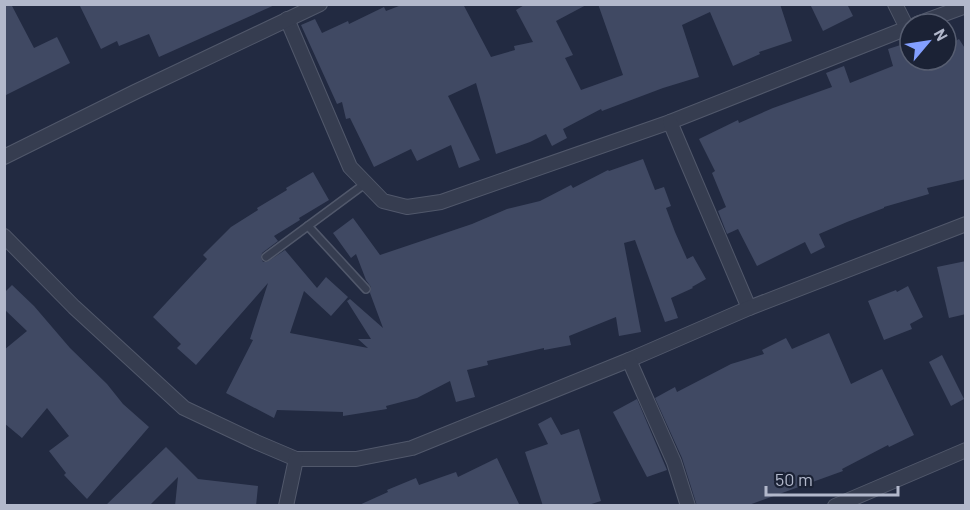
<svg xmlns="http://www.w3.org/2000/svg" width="970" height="510" viewBox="0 0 970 510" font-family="Barlow,sans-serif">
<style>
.building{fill:#404963}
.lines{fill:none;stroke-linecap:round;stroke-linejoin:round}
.service-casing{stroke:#51586b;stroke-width:10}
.minor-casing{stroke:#51586b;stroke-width:16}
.service{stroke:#363d50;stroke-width:7}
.minor{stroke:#363d50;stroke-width:14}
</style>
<rect width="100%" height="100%" fill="#222a41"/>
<!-- building -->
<g class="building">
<polygon points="4,4 11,4 34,48 57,37 70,63 4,96"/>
<polygon points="79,4 277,4 159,57 149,34 119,46 117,41 101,49"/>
<polygon points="404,4 463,4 491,57 515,50 514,46 533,42 516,10 526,4 588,4 556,21 573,55 565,58 581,90 623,75 598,4 780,4 792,41 759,52 760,54 733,66 710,12 682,25 699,77 663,88 602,111 601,109 563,129 567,138 552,146 546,134 530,142 496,154 476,83 448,96 480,160 459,168 451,145 417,161 411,149 374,167 350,118 346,119 342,102 337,104 301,25 315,19 322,33 348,21 349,24 384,7 386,11"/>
<polygon points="810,4 847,4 853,16 823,31"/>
<polygon points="959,39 966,50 966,179 927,188 929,194 884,207 884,208 847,222 819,234 825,247 811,254 805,242 757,266 738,229 727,234 718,211 726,207 712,173 715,171 699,139 738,120 739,123 773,108 832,87 826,73 844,66 850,83 893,66 888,49 910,42 910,60 946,60 946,46"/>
<polygon points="643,159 655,190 664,187 671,206 666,208 675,232 687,259 693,256 706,279 692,287 693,288 671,298 678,318 665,322 635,240 624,243 641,332 619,336 616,317 569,336 571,345 544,350 544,348 487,361 488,365 467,370 475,397 456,402 450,381 417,398 386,406 387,409 343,416 343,412 277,410 274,418 226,393 253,340 250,339 268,283 196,365 177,348 181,344 153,317 207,259 203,255 231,227 258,210 257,208 287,190 286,188 313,172 329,200 299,218 300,220 274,236 278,241 262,253 261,258 263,262 267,262 285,250 317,288 326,277 348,297 331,316 304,291 290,333 368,348 358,339 371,339 347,301 350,299 383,328 370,293 371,287 366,280 356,254 351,258 333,233 353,218 380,255 472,224 507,209 540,201 571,185 573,188 608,170 609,171"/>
<polygon points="966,261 966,314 949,318 937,267"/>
<polygon points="12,285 34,306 70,348 107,384 123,404 149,427 87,499 64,475 66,473 49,451 69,436 47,408 22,438 4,423 4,350 27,331 4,309 4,293"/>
<polygon points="908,286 923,317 910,324 912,329 884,340 868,301 896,290 897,292"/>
<polygon points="829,333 851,384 882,369 914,435 889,447 888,445 842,469 843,471 746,506 697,506 682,458 655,398 675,387 677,392 731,364 764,354 762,350 786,338 792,349"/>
<polygon points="942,355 964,399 951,406 929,362"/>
<polygon points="637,399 667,470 647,477 613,412"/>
<polygon points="551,417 561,435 579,429 601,501 585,506 543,506 525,452 548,444 538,424"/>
<polygon points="166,447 198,479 258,486 256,506 175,506 178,477 149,506 105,506"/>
<polygon points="497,458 520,506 357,506 388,492 387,490 416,478 419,485 456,472 458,477"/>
</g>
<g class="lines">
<!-- service casing -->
<g class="service-casing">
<g id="service">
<polyline points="308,226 366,289"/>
<polyline points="266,257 366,183"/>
</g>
</g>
<!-- minor casing -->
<g class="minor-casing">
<g id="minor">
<polyline points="895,4 907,28"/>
<polyline points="287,19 350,167 383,201 407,207 441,202 670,122 910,27"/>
<polyline points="917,24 966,6"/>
<polyline points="670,122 749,308"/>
<polyline points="4,157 135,92 320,4"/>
<polyline points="4,236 74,307 184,408 256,442 296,459 356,459 412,448 629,360 749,308 966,224"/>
<polyline points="629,360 674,462 688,506"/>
<polyline points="286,506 296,459"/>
<polyline points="835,506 966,450"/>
</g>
</g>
<!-- service -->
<use href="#service" class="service"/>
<!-- minor -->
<use href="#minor" class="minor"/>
</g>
<!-- border -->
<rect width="970" height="510" fill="none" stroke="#b2b8cb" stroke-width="12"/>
<!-- north arrow -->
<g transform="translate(928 42) rotate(61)"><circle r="28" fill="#1b2235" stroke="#575e71" stroke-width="1.5"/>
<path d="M0-4.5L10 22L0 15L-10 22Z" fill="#839fff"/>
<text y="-9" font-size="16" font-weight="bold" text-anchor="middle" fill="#b2b8cb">N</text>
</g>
<!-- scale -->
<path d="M766 486v9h132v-9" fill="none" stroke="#b2b8cb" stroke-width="3"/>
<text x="775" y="486" font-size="18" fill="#b2b8cb" stroke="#1b2235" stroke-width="4.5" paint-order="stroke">50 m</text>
</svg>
